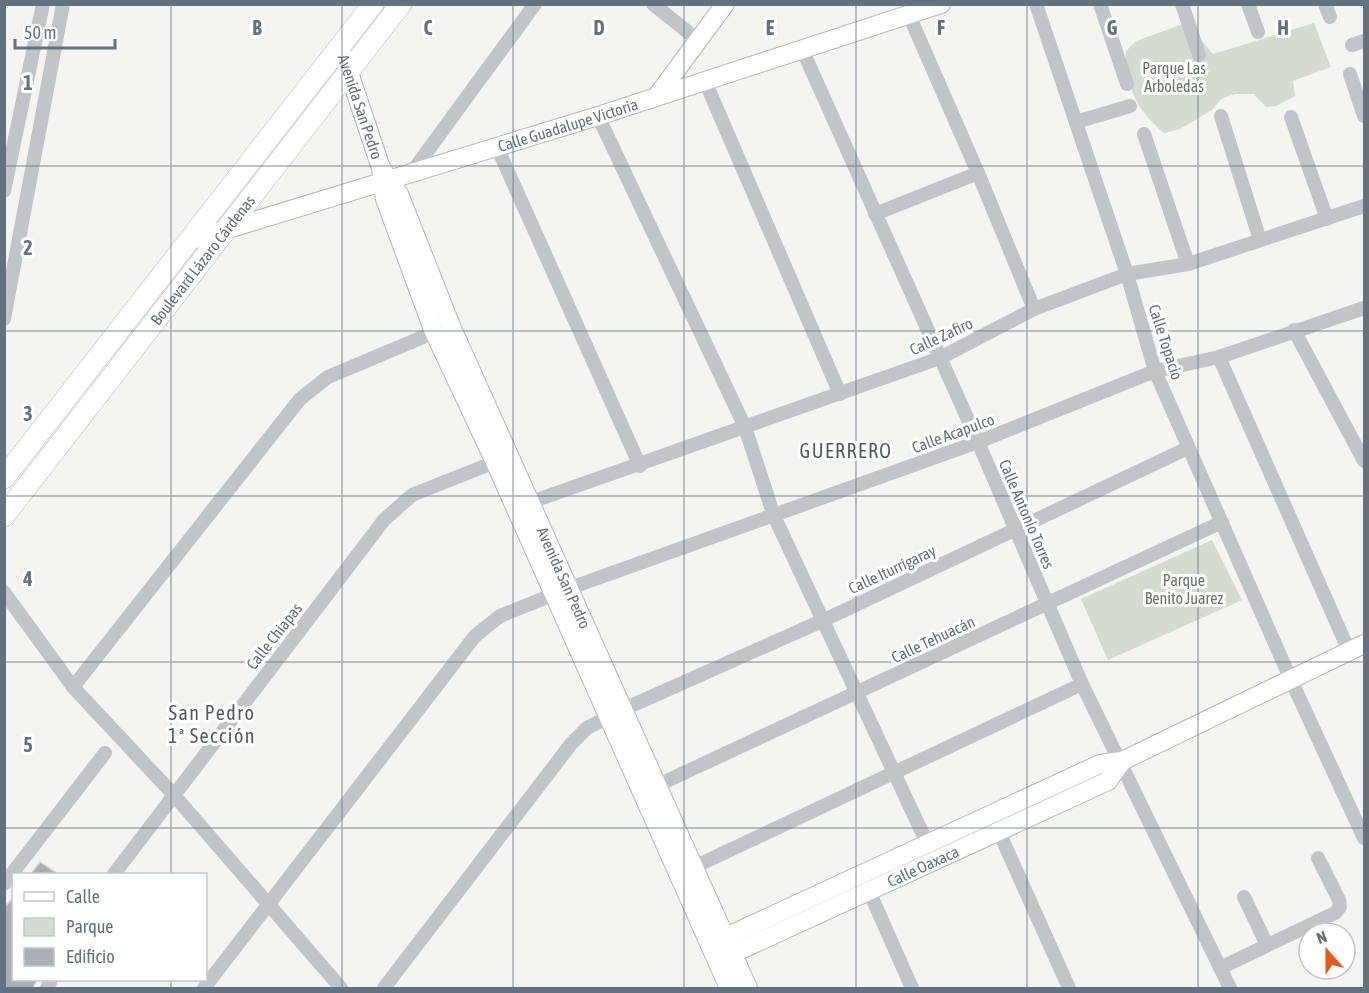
<svg xmlns="http://www.w3.org/2000/svg" width="1369" height="993" viewBox="0 0 1369 993" font-family="'Asap Condensed',sans-serif">
<style>
.green{fill:#d4dbd1}
.building{fill:#aab0b6;stroke:#d5d5d3;stroke-width:1.5}
.lines{fill:none;stroke-linecap:round;stroke-linejoin:round}
.secondary-casing{stroke:#b4b8bc;stroke-width:20}
.primary-casing{stroke:#b4b8bc;stroke-width:22}
.street{stroke:#c1c5c8;stroke-width:14}
.secondary{stroke:#fff;stroke-width:18}
.primary{stroke:#fff;stroke-width:21}
.grid{fill:none;stroke:#637281;stroke-width:1.5;stroke-opacity:0.55}
.labels{text-anchor:middle;stroke-width:6;stroke-linejoin:round;paint-order:stroke}
.park-label{font-size:16px;fill:#657862;stroke:#fff}
.street-label{font-size:16px;fill:#637281;stroke:#fff}
.quarter-label{font-size:20px;letter-spacing:1.5px;fill:#515b66;stroke:#fff}
.grid-label{font-size:20px;text-anchor:middle;font-weight:bold;fill:#637281;stroke:#fff;stroke-width:6;stroke-linejoin:round;paint-order:stroke}
</style>
<rect width="100%" height="100%" fill="#f4f4f0"/>
<!-- green -->
<g class="green">
<path d="M1186,23L1213,54L1314,23L1331,67L1293,81L1295,96L1276,106L1266,107L1254,94H1235L1221,99L1212,110L1180,129L1164,133C1138,112 1124,85 1126,51L1136,41Z"/>
<polygon points="1212,540 1242,600 1108,660 1081,599"/>
</g>
<!-- building -->
<g class="building">
<polygon points="40,862 58,874 31,874"/>
<polygon points="14,897 14,980 37,980 33,988 4,988 4,908"/>
</g>
<g class="lines">
<!-- secondary casing -->
<g class="secondary-casing">
<g id="secondary">
<path id="s1" d="M340,46L381,168L385,199L434,332L495,462L729,988"/>
<polyline points="657,96 725,4"/>
<path id="s2" d="M382,169L399,194L451,326L748,988"/>
<path id="s3" d="M192,240L598,116L941,4"/>
<polyline points="715,942 1100,764 1122,761 1364,644"/>
<path id="s4" d="M723,958L1108,781L1122,761"/>
</g>
</g>
<!-- primary casing -->
<g class="primary-casing">
<g id="primary">
<polyline points="4,478 373,4"/>
<path id="s5" d="M4,516L401,4"/>
</g>
</g>
<!-- street -->
<g class="street">
<polyline points="653,4 699,41"/>
<polyline points="1036,4 1127,274 1155,371 1291,680 1364,838"/>
<polyline points="1100,4 1127,84"/>
<polyline points="1182,4 1199,55"/>
<polyline points="1248,4 1258,32"/>
<polyline points="1325,4 1330,17"/>
<polyline points="909,15 978,173 1034,309"/>
<polyline points="1352,45 1364,41"/>
<polyline points="802,49 978,442 1082,684 1230,988"/>
<polyline points="1350,74 1364,116"/>
<polyline points="705,81 840,394"/>
<polyline points="598,116 745,427 774,516 928,845"/>
<polyline points="1221,116 1260,240"/>
<polyline points="1291,117 1327,219"/>
<polyline points="1076,122 1130,106"/>
<polyline points="1144,134 1188,264"/>
<polyline points="497,147 640,466"/>
<polyline points="412,172 535,4"/>
<polyline points="4,191 43,4"/>
<polyline points="875,214 978,173"/>
<polyline points="4,319 63,4"/>
<polyline points="1294,330 1364,461"/>
<polyline points="1219,357 1349,651"/>
<polyline points="531,502 940,358 1034,309 1127,274 1188,264 1364,206"/>
<polyline points="4,592 73,687 173,794 341,988"/>
<polyline points="73,687 300,399 328,377 442,329"/>
<polyline points="658,785 1222,522"/>
<polyline points="999,832 1069,988"/>
<polyline points="694,867 1082,684"/>
<polyline points="114,874 384,520 412,495 495,462"/>
<polyline points="4,884 105,753"/>
<polyline points="869,891 912,988"/>
<polyline points="1244,897 1267,945"/>
<polyline points="1220,968 1335,913 1340,907 1339,900 1318,858"/>
<polyline points="47,988 51,980"/>
<polyline points="204,988 475,636 500,616 570,588 978,442 1155,371 1219,357 1364,308"/>
<polyline points="384,988 571,744 587,728 624,709 824,620 1188,448"/>
</g>
<!-- secondary -->
<use href="#secondary" class="secondary"/>
<!-- primary -->
<use href="#primary" class="primary"/>
</g>
<!-- grid -->
<path class="grid" d="M171,4V874M342,4V988M513,4V988M684,4V988M856,4V988M1027,4V988M1198,4V988M4,166H1364M4,331H1364M4,496H1364M4,662H1364M4,828H1364M171,980V988"/>
<g class="labels">
<!-- park labels -->
<g class="park-label">
<text x="1174" y="74">Parque Las<tspan x="1174" dy="18">Arboledas</tspan></text>
<text x="1184" y="586">Parque<tspan x="1184" dy="18">Benito Juarez</tspan></text>
</g>
<!-- street labels -->
<g class="street-label">
<text dy="6" stroke="none"><textPath href="#s1" startOffset="64">Avenida San Pedro</textPath></text>
<text dy="6" stroke="none"><textPath href="#s3" startOffset="393">Calle Guadalupe Victoria</textPath></text>
<text dy="6" stroke="none"><textPath href="#s5" startOffset="324">Boulevard Lázaro Cárdenas</textPath></text>
<text transform="translate(941 336) rotate(-25)" y="6">Calle Zafiro</text>
<text transform="translate(1166 342) rotate(72)" y="6">Calle Topacio</text>
<text transform="translate(953 433) rotate(-20)" y="6">Calle Acapulco</text>
<text transform="translate(1027 514) rotate(67)" y="6">Calle Antonio Torres</text>
<text transform="translate(892 569) rotate(-25)" y="6">Calle Iturrigaray</text>
<text dy="6" stroke="none"><textPath href="#s2" startOffset="448">Avenida San Pedro</textPath></text>
<text transform="translate(274 636) rotate(-52)" y="6">Calle Chiapas</text>
<text transform="translate(933 639) rotate(-25)" y="6">Calle Tehuacán</text>
<text dy="6" stroke="none"><textPath href="#s4" startOffset="220">Calle Oaxaca</textPath></text>
</g>
<!-- quarter labels -->
<g class="quarter-label">
<text x="846" y="458">GUERRERO</text>
<text x="212" y="720">San Pedro<tspan x="212" dy="23">1ª Sección</tspan></text>
</g>
</g>
<g class="grid-label">
<text x="257" y="35">B</text>
<text x="428" y="35">C</text>
<text x="599" y="35">D</text>
<text x="770" y="35">E</text>
<text x="941" y="35">F</text>
<text x="1112" y="35">G</text>
<text x="1283" y="35">H</text>
<text x="28" y="90">1</text>
<text x="28" y="255">2</text>
<text x="28" y="421">3</text>
<text x="28" y="586">4</text>
<text x="28" y="752">5</text>
</g>
<!-- border -->
<rect width="1369" height="993" fill="none" stroke="#637281" stroke-width="12"/>
<!-- legend -->
<rect x="12" y="873" width="195" height="108" fill="#ffffff" stroke="#c1c7cd" stroke-width="1.5"/>
<rect x="24" y="892" width="30" height="9" fill="#ffffff" stroke="#c1c7cd" stroke-width="1.5"/>
<text x="66" y="903" font-size="18" fill="#637281">Calle</text>
<rect x="24" y="918" width="30" height="18" fill="#d4dbd1" stroke="#c1c7cd" stroke-width="1.5"/>
<text x="66" y="933" font-size="18" fill="#637281">Parque</text>
<rect x="24" y="948" width="30" height="18" fill="#aab0b6" stroke="#c1c7cd" stroke-width="1.5"/>
<text x="66" y="963" font-size="18" fill="#637281">Edificio</text>
<!-- north arrow -->
<g transform="translate(1327 951) rotate(339)"><circle r="28" fill="#ffffff" stroke="#c1c7cd" stroke-width="1.5"/>
<path d="M0-4.5L10 22L0 15L-10 22Z" fill="#e35b21"/>
<text y="-9" font-size="16" font-weight="bold" text-anchor="middle" fill="#637281">N</text>
</g>
<!-- scale -->
<path d="M15 39v9h100v-9" fill="none" stroke="#637281" stroke-width="3"/>
<text x="24" y="39" font-size="18" fill="#637281" stroke="#ffffff" stroke-width="4.5" paint-order="stroke">50 m</text>
</svg>
